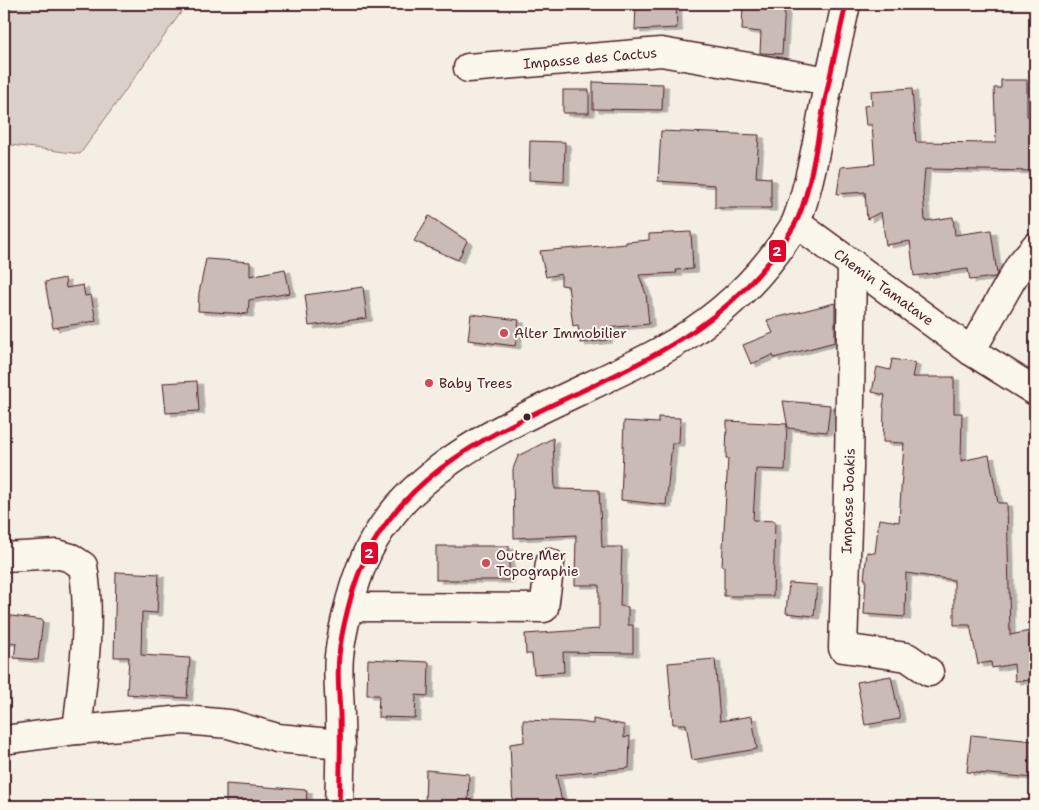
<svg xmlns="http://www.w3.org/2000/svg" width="1039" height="810" viewBox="0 0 1039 810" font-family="'Shantell Sans',sans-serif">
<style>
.green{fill:#dbd0c9;stroke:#92787a}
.building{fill:#cabbb6;stroke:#4a1f2b;filter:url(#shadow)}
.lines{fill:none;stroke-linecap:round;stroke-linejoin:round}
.minor-casing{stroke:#4a1f2b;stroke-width:31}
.tertiary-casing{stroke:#4a1f2b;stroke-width:31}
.secondary-casing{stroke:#4a1f2b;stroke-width:31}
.minor{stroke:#fbf7ec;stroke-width:28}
.tertiary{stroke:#fbf7ec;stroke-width:28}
.secondary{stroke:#fbf7ec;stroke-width:28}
.bus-1-casing{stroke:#fbf7ec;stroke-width:9}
.bus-1{stroke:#e4002b;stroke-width:5}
.poi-dot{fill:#d1495b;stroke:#fbf7ec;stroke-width:2}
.bus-dot{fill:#4a1f2b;stroke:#fbf7ec;stroke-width:2}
.labels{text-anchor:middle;stroke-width:4;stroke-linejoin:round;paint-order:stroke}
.street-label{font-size:14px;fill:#4a1f2b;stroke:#fbf7ec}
.poi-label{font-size:14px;fill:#4a1f2b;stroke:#fbf7ec;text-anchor:start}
.line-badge{stroke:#fbf7ec;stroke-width:2}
.badge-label{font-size:14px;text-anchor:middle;font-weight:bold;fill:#fff}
</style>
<defs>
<filter id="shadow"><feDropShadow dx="5.5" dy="3" stdDeviation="0" flood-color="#0004"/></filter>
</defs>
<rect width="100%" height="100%" fill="#f4eee4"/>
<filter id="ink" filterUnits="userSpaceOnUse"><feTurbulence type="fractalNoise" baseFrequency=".02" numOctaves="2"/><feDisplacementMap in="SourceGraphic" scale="10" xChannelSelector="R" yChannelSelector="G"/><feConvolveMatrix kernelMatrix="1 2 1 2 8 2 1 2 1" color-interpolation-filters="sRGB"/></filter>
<g filter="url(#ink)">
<!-- green -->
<polygon class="green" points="4,4 187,4 80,154 4,144"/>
<!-- building -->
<g class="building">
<polygon points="636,4 676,4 677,28 635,30"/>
<polygon points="743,4 785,4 782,54 760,53 761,32 742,30"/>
<polygon points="1001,80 1027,80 1027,116 1035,117 1035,171 925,169 923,192 925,221 953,217 955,235 991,230 997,274 995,277 970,280 968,269 914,276 910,241 886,245 881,212 867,219 865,192 837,194 841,167 875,164 872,125 866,125 864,106 872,105 871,91 912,88 916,142 996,143 994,88 1001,88"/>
<polygon points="593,82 663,84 662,110 593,109"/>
<rect x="563" y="90" width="26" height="23"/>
<polygon points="661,131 759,135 756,177 771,178 771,208 715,208 715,185 658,181"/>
<polygon points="530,141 565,142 564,182 529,180"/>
<polygon points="429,216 467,241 458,260 414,241"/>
<polygon points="691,232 693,269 676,270 677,273 639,275 646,294 649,324 606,328 607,340 580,343 578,325 573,326 568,286 561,285 561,274 546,277 540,251 626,244 626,242 649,240 649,234"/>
<polygon points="206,259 250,262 250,276 285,269 290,293 249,300 248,314 198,311 199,293"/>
<polygon points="65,278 66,288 83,285 85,296 91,295 96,321 53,328 45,282"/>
<polygon points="363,287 367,318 309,326 305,295"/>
<polygon points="835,303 835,342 774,358 773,355 751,364 743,345 773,333 767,320"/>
<polygon points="471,314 519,320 515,346 468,340"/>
<polygon points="892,359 915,363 912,377 954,377 954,413 962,413 961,461 989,455 998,503 1007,503 1010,635 1035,630 1035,680 1015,681 1014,664 992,668 991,662 978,664 970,625 954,625 954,580 906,573 905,617 864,614 866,579 864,579 867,552 875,553 879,519 899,522 904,443 883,442 884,408 883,407 885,395 872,392 877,367 890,370"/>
<polygon points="197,381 199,411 166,413 163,383"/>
<polygon points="783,401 830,405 827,432 788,428"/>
<polygon points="658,417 680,418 679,443 672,443 666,505 621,500 624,421 658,423"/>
<polygon points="727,421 787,424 785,470 756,469 753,520 775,521 773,596 724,596 724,566 722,566 728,458 726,458"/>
<polygon points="553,438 555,489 599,490 602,547 622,547 620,606 628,607 628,625 633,625 633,653 563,652 564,672 534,674 532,654 526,654 525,634 599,629 599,585 575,585 576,535 514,538 513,469 518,456"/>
<rect x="436" y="546" width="73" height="34"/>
<polygon points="116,572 159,574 157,613 142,612 141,655 190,658 187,698 127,694 129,657 114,657"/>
<polygon points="789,583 817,585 814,616 786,613"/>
<polygon points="4,615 43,620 38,660 14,658 16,643 4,642"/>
<polygon points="368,659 429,662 428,696 416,695 415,718 378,717 379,695 367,695"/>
<polygon points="715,659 720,721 752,716 757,749 692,760 686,724 673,724 668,663"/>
<polygon points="891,676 900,719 865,725 857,682"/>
<polygon points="593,719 624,725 624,738 630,736 629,768 556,775 563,806 513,806 510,744 524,742 523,720 580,722 593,724"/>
<polygon points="971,735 1035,741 1035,778 967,772"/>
<polygon points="426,770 469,774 468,806 425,806"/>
<polygon points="226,784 307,790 306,806 226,806"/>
</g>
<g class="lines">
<!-- minor casing -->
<g class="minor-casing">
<g id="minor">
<polyline points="468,68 661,52 829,81"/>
<polyline points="852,263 849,468 843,648 907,657 929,672"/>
<polyline points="971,351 1020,265 1035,247"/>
<path d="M4,557L57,554L71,558L83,566C92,618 83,677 77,730"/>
<polyline points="349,607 544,608 550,563"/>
<polyline points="4,740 77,730 184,720 229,724 277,738 341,744"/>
</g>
</g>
<!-- tertiary casing -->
<g class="tertiary-casing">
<polyline id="tertiary" points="796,223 971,351 1035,391"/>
</g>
<!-- secondary casing -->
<g class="secondary-casing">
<path id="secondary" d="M339,806C340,777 341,747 340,718C340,698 337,676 339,656C342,630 351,594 360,570C403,451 558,407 659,352C715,322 761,280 794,226C798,219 800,210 803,202C811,173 817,145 822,116C829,78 838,41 846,4"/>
</g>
<!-- minor -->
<use href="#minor" class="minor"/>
<!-- tertiary -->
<use href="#tertiary" class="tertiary"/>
<!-- secondary -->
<use href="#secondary" class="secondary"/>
<!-- bus-1 casing -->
<g class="bus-1-casing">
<path id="bus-1" d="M339,806C340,775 341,744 340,713C339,694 337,674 339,656C341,633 347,611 353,590C399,440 565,413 681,339C726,311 767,272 794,226C809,200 816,146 822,116C829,78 838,41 846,4"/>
</g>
<!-- bus-1 -->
<use href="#bus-1" class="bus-1"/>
</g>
</g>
<!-- markers -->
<g class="poi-dot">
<circle cx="504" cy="333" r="5"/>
<circle cx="429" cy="383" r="5"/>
<circle cx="486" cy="563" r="5"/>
</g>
<circle class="bus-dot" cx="527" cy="417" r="4.5"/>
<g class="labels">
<!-- street labels -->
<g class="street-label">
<text transform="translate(590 58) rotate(-5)" y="5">Impasse des Cactus</text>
<text transform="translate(884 287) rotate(36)" y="5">Chemin Tamatave</text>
<text transform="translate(848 501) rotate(-88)" y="5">Impasse Joakis</text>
</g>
<!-- poi labels -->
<g class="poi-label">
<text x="514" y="338">Alter Immobilier</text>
<text x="439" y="388">Baby Trees</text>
<text x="496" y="560">Outre Mer<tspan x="496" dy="16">Topographie</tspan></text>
</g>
</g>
<g class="line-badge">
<rect x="768" y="239" width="19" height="24" rx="5" fill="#e4002b"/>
<rect x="360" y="541" width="19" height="24" rx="5" fill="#e4002b"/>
</g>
<g class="badge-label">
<text x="777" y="256">2</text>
<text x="369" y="558">2</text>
</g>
<!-- margin -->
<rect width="1039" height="810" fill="none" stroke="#fbf7ec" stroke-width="20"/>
<rect x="10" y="10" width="1019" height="790" fill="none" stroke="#4a1f2b" stroke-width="2" filter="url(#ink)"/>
</svg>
